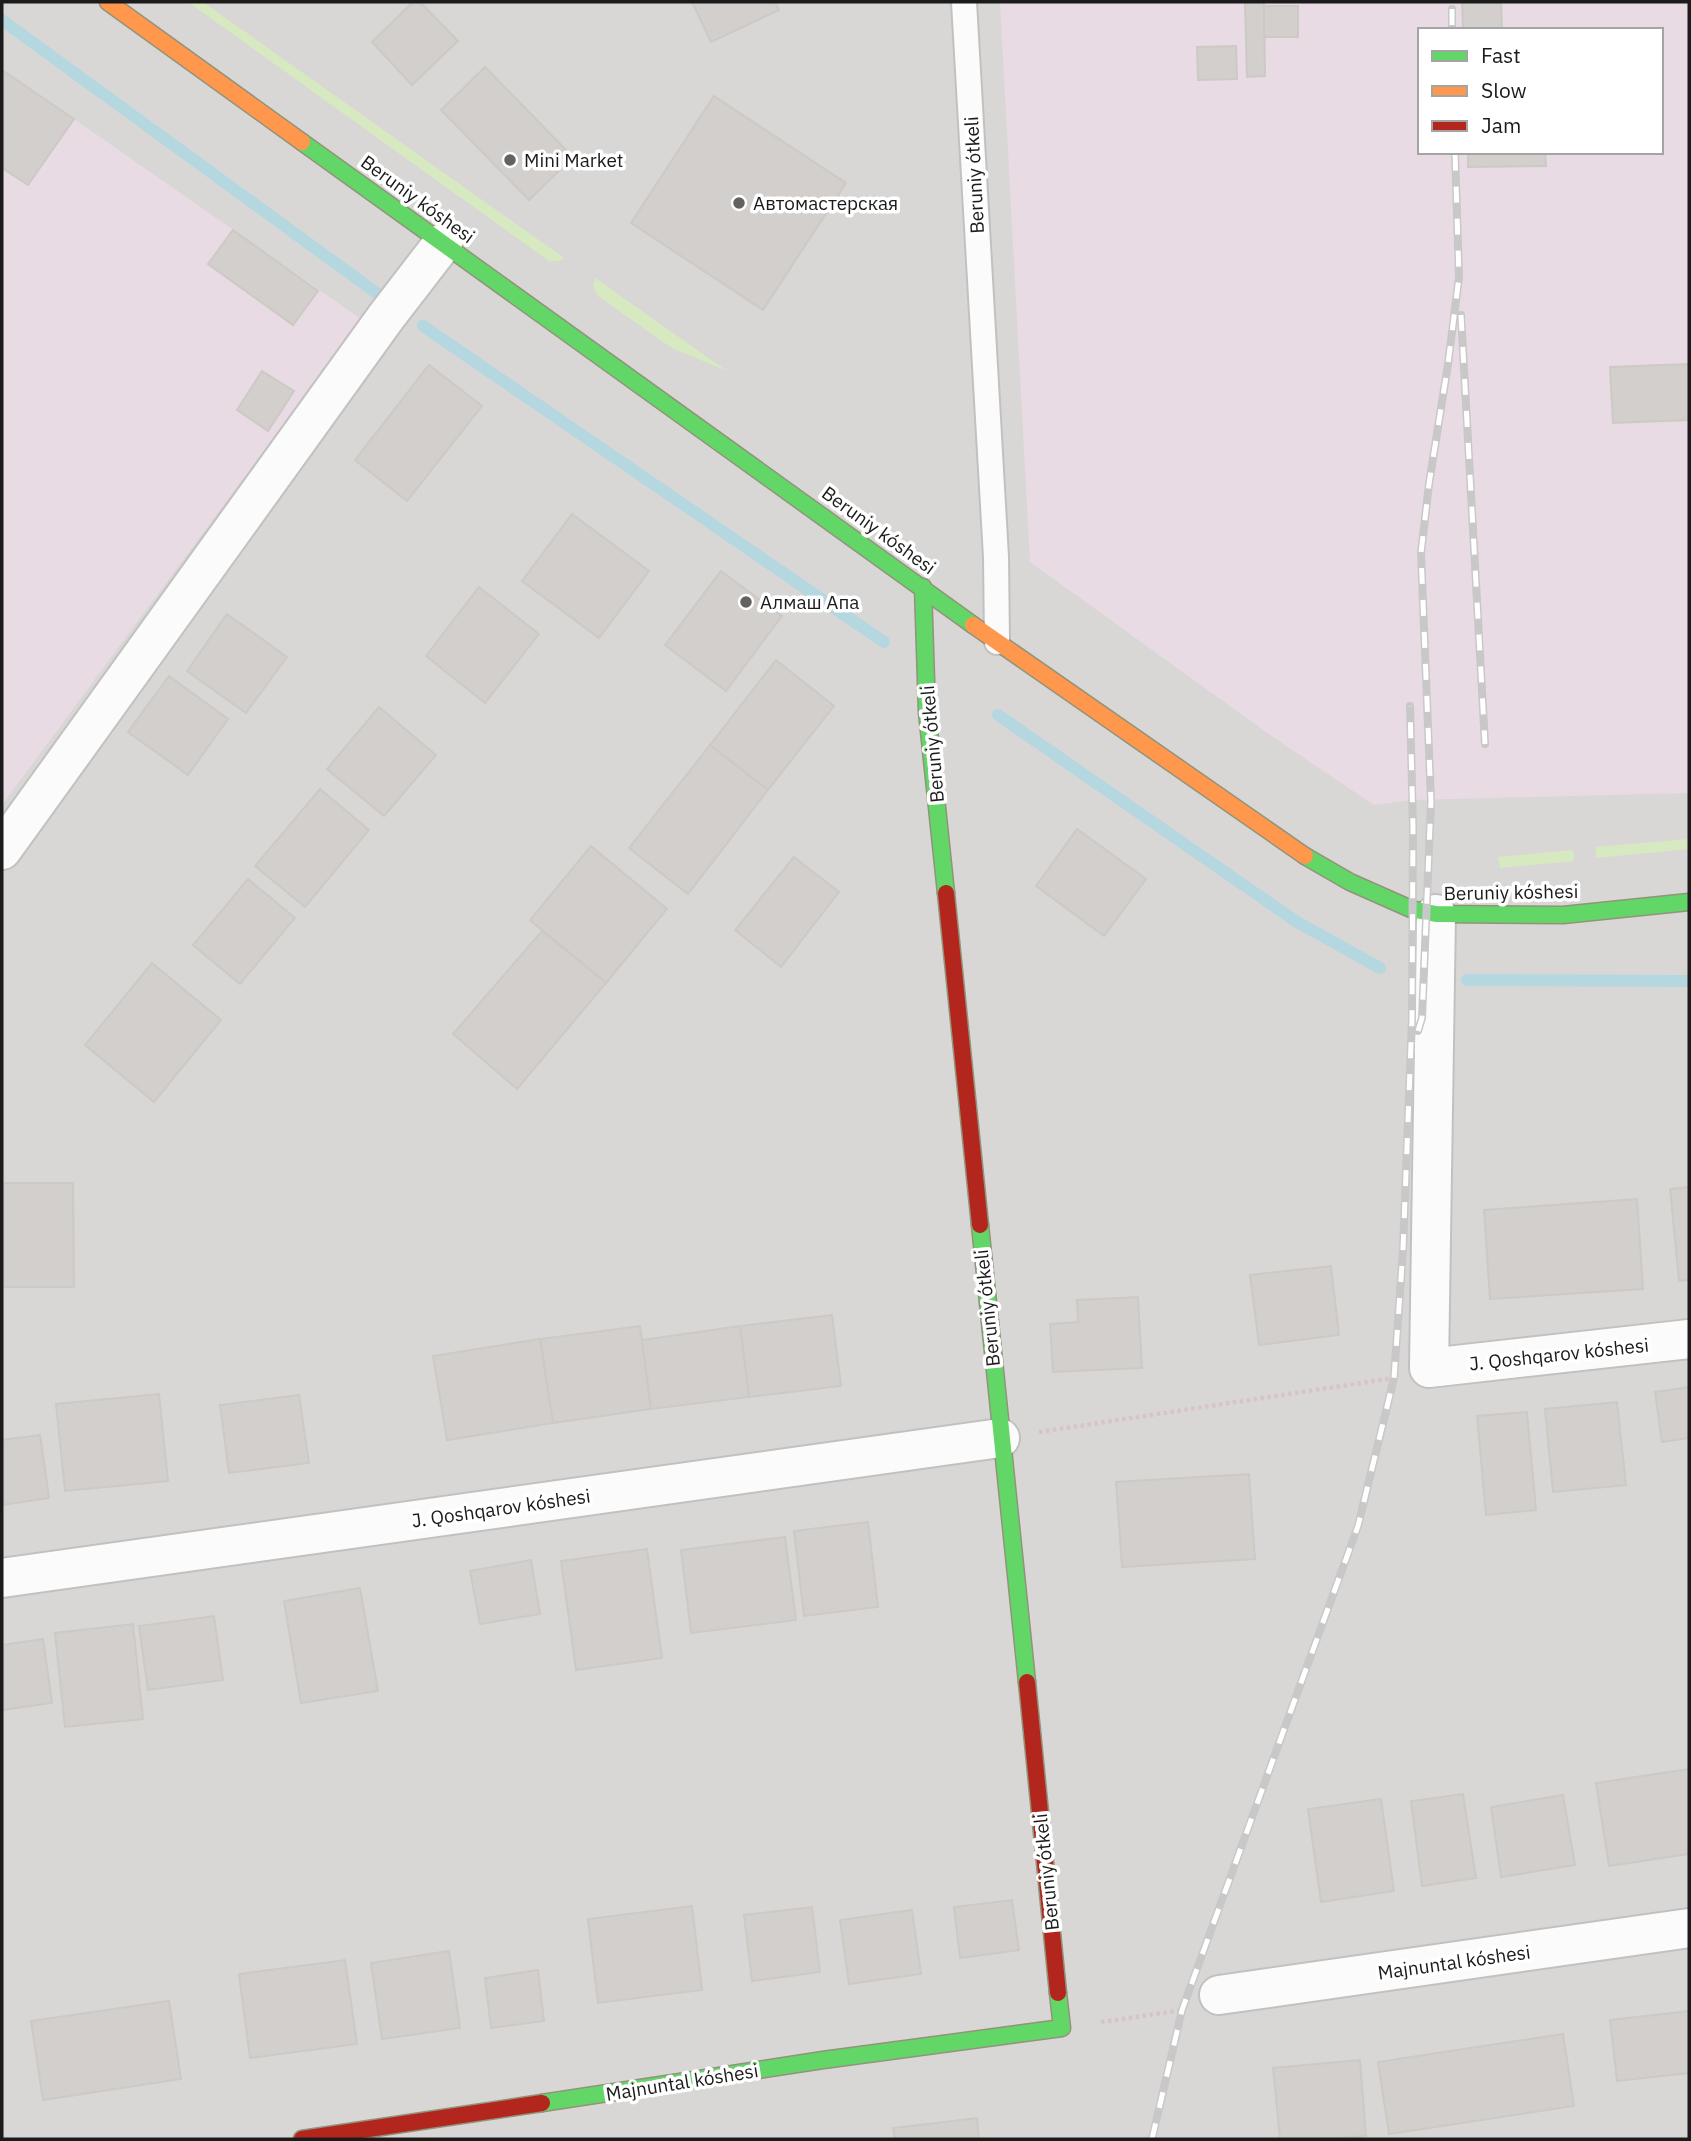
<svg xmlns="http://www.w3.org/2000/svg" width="1691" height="2141" viewBox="0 0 1691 2141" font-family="'IBM Plex Sans',sans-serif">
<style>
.residential{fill:#d9d7d5;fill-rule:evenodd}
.industrial{fill:#e8dbe3;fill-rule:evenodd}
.grass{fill:#d7e9c0}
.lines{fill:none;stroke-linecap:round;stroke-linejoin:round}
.stream{stroke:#b5d7df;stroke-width:12}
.building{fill:#d2cfcc;stroke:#cdc9c4;stroke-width:2}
.lane-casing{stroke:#c2c1bf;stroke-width:28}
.street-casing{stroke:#c2c1bf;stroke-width:42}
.fast-casing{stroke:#92937b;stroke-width:19}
.slow-casing{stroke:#92937b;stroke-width:19}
.jam-casing{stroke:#92937b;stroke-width:19}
.path{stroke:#d6c6c3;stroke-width:4.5;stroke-dasharray:3.5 3.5;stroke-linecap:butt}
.lane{stroke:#fcfbfb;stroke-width:24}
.street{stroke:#fcfbfb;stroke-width:38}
.fast{stroke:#63d668;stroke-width:16}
.slow{stroke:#ff974d;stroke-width:16}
.jam{stroke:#b3261e;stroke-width:16}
.rail-casing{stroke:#c9c8c8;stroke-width:8}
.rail{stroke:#fff;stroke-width:5;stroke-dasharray:16;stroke-linecap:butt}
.poi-dot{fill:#636261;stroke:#fff;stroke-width:2.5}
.labels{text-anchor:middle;stroke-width:7;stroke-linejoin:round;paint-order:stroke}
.poi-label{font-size:19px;fill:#1b1b1b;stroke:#fff;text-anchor:start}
.street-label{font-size:19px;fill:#1b1b1b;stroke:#fff}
</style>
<rect width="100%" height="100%" fill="#eae7e3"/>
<!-- residential -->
<path class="residential" d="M2,2H1689V2139H2ZM1420,30H1661V152H1420Z"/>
<!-- industrial -->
<g class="industrial">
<path d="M1000,2H1689V793L1412,800L1374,805L1273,737L1030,562ZM1420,30H1661V152H1420Z"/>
<polygon points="74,119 361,319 2,805 2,168 28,185"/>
</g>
<!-- grass -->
<g class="grass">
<polygon points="188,2 203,2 564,258 559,261 549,261"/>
<polygon points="595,278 727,371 672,348 599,297 593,286"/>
<polygon points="1689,839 1689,849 1596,858 1596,847"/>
<polygon points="1573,850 1574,861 1500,868 1498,857"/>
</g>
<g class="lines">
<!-- stream -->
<g class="stream">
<polyline points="2,20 382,297"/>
<polyline points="423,326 884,642"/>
<polyline points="998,715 1297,922 1380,968"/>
<polyline points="1467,980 1689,981"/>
</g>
</g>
<!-- building -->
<g class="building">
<polygon points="413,2 420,2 458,41 412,85 372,42"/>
<polygon points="692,2 775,2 779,10 711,42"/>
<polygon points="1245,2 1264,2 1265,76 1247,77"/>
<polygon points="1462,2 1501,2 1502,30 1463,30"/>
<rect x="1264" y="6" width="34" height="31"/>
<polygon points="1236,46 1237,79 1198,80 1197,47"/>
<polygon points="485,67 573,157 529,200 441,110"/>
<polygon points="2,70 74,119 28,185 2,168"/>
<polygon points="714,96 846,183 763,310 631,223"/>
<polygon points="1468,152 1545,152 1546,166 1468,167"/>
<polygon points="233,230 318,291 293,325 208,264"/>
<polygon points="1689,364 1689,420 1613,423 1610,367"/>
<polygon points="429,365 482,406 407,501 355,460"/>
<polygon points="262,371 294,391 268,431 237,410"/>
<polygon points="572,514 649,571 599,638 522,581"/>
<polygon points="721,571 782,616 726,691 665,645"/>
<polygon points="479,587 539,634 485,703 426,656"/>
<polygon points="227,614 287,657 246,713 187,671"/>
<polygon points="776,660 834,706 768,790 710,745"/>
<polygon points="169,676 228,719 188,775 128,732"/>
<polygon points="379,707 436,755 384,816 327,769"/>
<polygon points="710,745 768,790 688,894 629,848"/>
<polygon points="320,789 369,830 305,907 255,866"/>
<polygon points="1077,829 1146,879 1104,936 1036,886"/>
<polygon points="591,846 667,909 606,983 530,920"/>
<polygon points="794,857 839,892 781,967 735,930"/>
<polygon points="248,879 295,918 240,984 193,945"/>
<polygon points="542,931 606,983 517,1089 453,1034"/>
<polygon points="152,963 221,1020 154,1102 85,1045"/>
<polygon points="2,1183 73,1183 74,1287 2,1287"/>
<polygon points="1689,1187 1689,1280 1679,1281 1670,1189"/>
<polygon points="1637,1199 1643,1289 1490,1299 1484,1210"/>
<polygon points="1331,1266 1339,1335 1259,1345 1250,1275"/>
<polygon points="1138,1297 1142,1368 1053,1372 1050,1324 1078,1322 1077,1300"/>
<polygon points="832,1315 841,1386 749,1397 740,1326"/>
<polygon points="640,1326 651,1409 553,1423 540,1339"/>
<polygon points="740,1326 749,1397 651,1409 642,1340"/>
<polygon points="540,1339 553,1423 447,1440 433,1356"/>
<polygon points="1689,1387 1689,1438 1662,1442 1655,1392"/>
<polygon points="159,1394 168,1481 65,1491 56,1404"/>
<polygon points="299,1395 309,1463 229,1473 220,1405"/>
<polygon points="1617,1402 1626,1485 1553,1492 1545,1409"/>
<polygon points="1527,1412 1536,1510 1486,1515 1477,1416"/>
<polygon points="40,1435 49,1498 2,1505 2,1440"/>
<polygon points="1249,1474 1255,1559 1122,1567 1116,1482"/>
<polygon points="868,1522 878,1607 804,1616 794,1531"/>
<polygon points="785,1537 796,1620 691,1633 681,1550"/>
<polygon points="647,1549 662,1658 576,1670 561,1561"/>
<polygon points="531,1560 540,1614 480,1624 470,1571"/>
<polygon points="360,1588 378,1691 301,1703 284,1601"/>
<polygon points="214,1616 223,1680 148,1690 139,1626"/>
<polygon points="133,1624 143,1719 65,1727 55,1633"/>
<polygon points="43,1639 52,1703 2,1710 2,1645"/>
<polygon points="1689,1769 1689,1854 1609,1866 1596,1783"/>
<polygon points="1463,1794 1476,1878 1422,1886 1411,1801"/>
<polygon points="1563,1795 1575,1865 1501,1877 1491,1807"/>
<polygon points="1381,1799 1394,1891 1321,1902 1308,1809"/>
<polygon points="1012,1900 1019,1950 960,1958 954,1907"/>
<polygon points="692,1906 702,1990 598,2003 588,1919"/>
<polygon points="812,1907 820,1972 752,1981 744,1915"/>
<polygon points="912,1910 921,1974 849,1984 840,1920"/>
<polygon points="449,1951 460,2028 382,2039 371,1963"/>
<polygon points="345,1960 357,2044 250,2058 239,1974"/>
<polygon points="538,1970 544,2021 491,2028 485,1978"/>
<polygon points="169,2001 181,2079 43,2100 31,2021"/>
<polygon points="1689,2011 1689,2073 1617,2081 1610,2020"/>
<polygon points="1563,2034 1574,2106 1389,2134 1378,2062"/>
<polygon points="1360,2060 1366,2136 1325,2139 1280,2139 1273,2068"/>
<polygon points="977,2118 979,2139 895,2139 893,2128"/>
</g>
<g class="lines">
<!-- lane casing -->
<g class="lane-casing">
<polyline id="lane" points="964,2 996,557 997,642"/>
</g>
<!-- street casing -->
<g class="street-casing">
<g id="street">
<polyline points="2,850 386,317 443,243"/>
<polyline points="1436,914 1429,1368 1689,1339"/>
<polyline points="2,1578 1000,1438"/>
<polyline points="1219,1995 1689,1928"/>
</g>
</g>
<!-- fast casing -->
<g class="fast-casing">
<g id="fast">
<polyline points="302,142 973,625"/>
<polyline points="923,587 927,712 946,893"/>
<polyline points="1305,856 1350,882 1411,909 1436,914 1563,915 1689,902"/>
<polyline points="980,1225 1027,1682"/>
<polyline points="542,2103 823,2060 1062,2028 1058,1993"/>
</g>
</g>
<!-- slow casing -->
<g class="slow-casing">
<g id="slow">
<polyline points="108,2 302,142"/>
<polyline points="973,625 1305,856"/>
</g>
</g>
<!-- jam casing -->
<g class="jam-casing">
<g id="jam">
<polyline points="946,893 980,1225"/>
<polyline points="1027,1682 1058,1993"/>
<polyline points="302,2139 542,2103"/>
</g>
</g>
<!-- path -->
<g class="path">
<polyline points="1039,1432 1394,1378"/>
<polyline points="1101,2022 1183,2010"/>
</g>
<!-- lane -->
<use href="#lane" class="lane"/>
<!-- street -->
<use href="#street" class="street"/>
<!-- fast -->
<use href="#fast" class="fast"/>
<!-- slow -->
<use href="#slow" class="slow"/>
<!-- jam -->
<use href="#jam" class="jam"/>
<!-- rail casing -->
<g class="rail-casing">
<g id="rail">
<polyline points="1452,9 1452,30"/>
<polyline points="1461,315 1485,744"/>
<polyline points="1418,1031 1422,1018 1431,801 1421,553 1429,484 1448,364 1459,277 1455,152"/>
<polyline points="1152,2139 1182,2010 1358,1526 1394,1378 1403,1250 1412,1018 1413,828 1410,706"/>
</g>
</g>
<!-- rail -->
<use href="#rail" class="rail"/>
</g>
<!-- markers -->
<g class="poi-dot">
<circle cx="510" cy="160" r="7"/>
<circle cx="739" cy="203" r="7"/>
<circle cx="746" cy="602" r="7"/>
</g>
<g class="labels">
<!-- poi labels -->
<g class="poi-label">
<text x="524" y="167">Mini Market</text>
<text x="753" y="210">Автомастерская</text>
<text x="760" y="609">Алмаш Апа</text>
</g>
<!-- street labels -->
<g class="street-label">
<text transform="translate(974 175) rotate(-93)" y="7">Beruniy ótkeli</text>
<text transform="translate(418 199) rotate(36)" y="7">Beruniy kóshesi</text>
<text transform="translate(879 530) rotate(36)" y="7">Beruniy kóshesi</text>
<text transform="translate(932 744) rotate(-95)" y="7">Beruniy ótkeli</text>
<text transform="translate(1511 892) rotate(-1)" y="7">Beruniy kóshesi</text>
<text transform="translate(987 1308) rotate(-96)" y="7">Beruniy ótkeli</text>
<text transform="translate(1559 1354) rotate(-6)" y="7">J. Qoshqarov kóshesi</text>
<text transform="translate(501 1508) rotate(-8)" y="7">J. Qoshqarov kóshesi</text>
<text transform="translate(1046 1872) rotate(-96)" y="7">Beruniy ótkeli</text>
<text transform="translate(1454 1962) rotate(-8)" y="7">Majnuntal kóshesi</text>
<text transform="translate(682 2082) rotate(-9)" y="7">Majnuntal kóshesi</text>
</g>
</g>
<!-- border -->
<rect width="1691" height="2141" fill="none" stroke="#1b1b1b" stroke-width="7"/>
<!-- legend -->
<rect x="1418" y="28" width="245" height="126" fill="#ffffff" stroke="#a4a4a4" stroke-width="2"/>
<rect x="1432" y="51" width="35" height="10" fill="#63d668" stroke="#a4a4a4" stroke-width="2"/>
<text x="1481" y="63" font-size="21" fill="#1b1b1b">Fast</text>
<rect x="1432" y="86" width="35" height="10" fill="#ff974d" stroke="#a4a4a4" stroke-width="2"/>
<text x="1481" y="98" font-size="21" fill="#1b1b1b">Slow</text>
<rect x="1432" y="121" width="35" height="10" fill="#b3261e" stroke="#a4a4a4" stroke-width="2"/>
<text x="1481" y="133" font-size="21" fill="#1b1b1b">Jam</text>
</svg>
